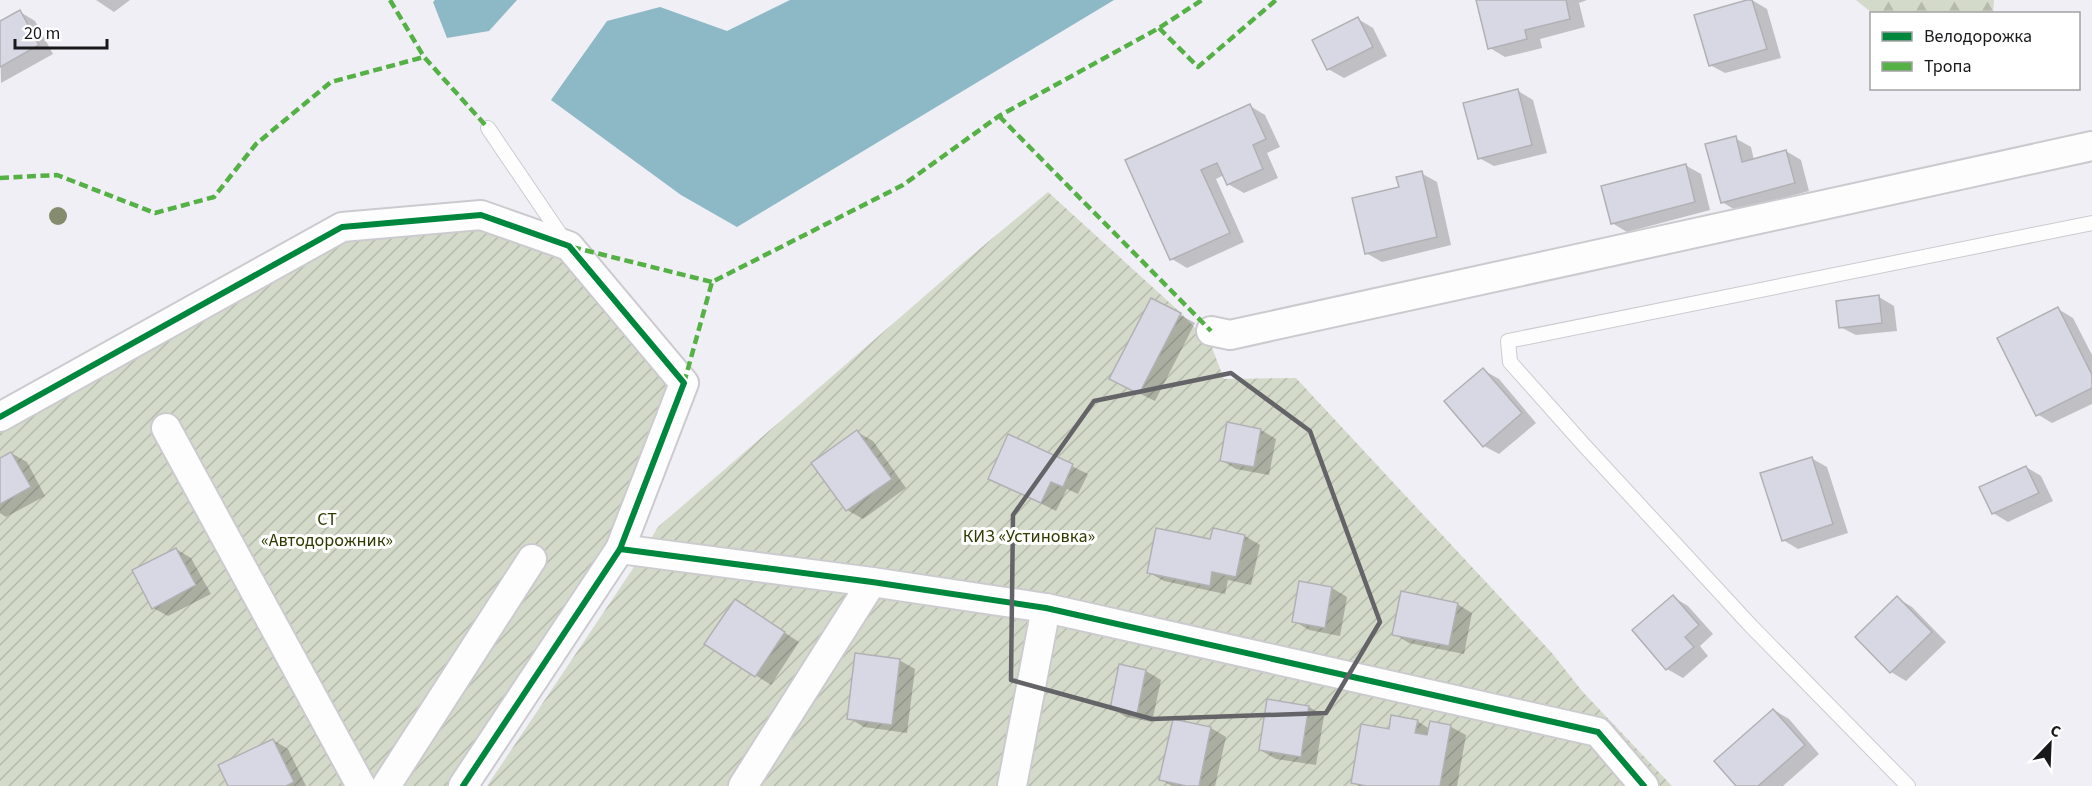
<svg xmlns="http://www.w3.org/2000/svg" width="2092" height="786" viewBox="0 0 2092 786" font-family="'Source Sans 3',sans-serif">
<style>
.forest{fill:url(#forest-firs)}
.garden{fill:url(#garden-furrows)}
.water{fill:#8db8c6}
.shadow{fill:#0003}
.building{fill:#d8d8e4;stroke:#b1b1b5;stroke-width:1.5}
.lines{fill:none;stroke-linecap:round;stroke-linejoin:round}
.service-casing{stroke:#cbcbcf;stroke-width:16}
.minor-casing{stroke:#cbcbcf;stroke-width:32}
.service{stroke:#fdfdfe;stroke-width:14}
.minor{stroke:#fdfdfe;stroke-width:28}
.quiet{stroke:#55b145;stroke-width:4.5;stroke-dasharray:9 4.5;stroke-linecap:butt}
.cycleway-casing{stroke:#fff;stroke-width:10}
.cycleway{stroke:#00873e;stroke-width:6}
.tree{fill:#858b6e}
.marked{fill:none;stroke:#646468;stroke-width:4.5;stroke-linejoin:round}
.labels{text-anchor:middle;stroke-width:6;stroke-linejoin:round;paint-order:stroke}
.park-label{font-size:18px;fill:#2f3a00;stroke:#fff}
</style>
<defs>
<pattern id="forest-firs" width="22" height="20" patternUnits="userSpaceOnUse" patternTransform="scale(1.5)"><rect width="22" height="20" fill="#d4dac9"/><path d="M5 1l3.5 6h-7zM16 11l3.5 6h-7z" fill="#b5baac"/></pattern>
<pattern id="garden-furrows" width="10" height="10" patternUnits="userSpaceOnUse" patternTransform="scale(1.5)"><rect width="10" height="10" fill="#d4dac9"/><path d="M-1 1l2-2M0 10L10 0M9 11l2-2" fill="none" stroke="#b5baac"/></pattern>
</defs>
<rect width="100%" height="100%" fill="#efeff5"/>
<!-- forest -->
<polygon class="forest" points="1856,0 1994,0 1993,13 1872,13"/>
<!-- garden -->
<g class="garden">
<polygon points="1048,192 1181,313 1211,345 1224,379 1296,378 1552,653 1582,691 1672,786 487,786 634,567 658,527 964,262"/>
<polygon points="481,215 569,246 684,383 628,531 463,786 0,786 0,421 342,227"/>
</g>
<!-- water -->
<g class="water">
<polygon points="435,0 517,0 489,31 447,38 433,2"/>
<polygon points="790,0 1114,0 737,227 681,195 551,100 607,21 660,7 727,31"/>
</g>
<!-- shadow -->
<g class="shadow">
<polygon points="96,0 130,0 114,12"/>
<polygon points="1478,0 1587,0 1579,3 1585,27 1540,39 1542,48 1505,57 1490,48"/>
<polygon points="1752,0 1767,9 1781,58 1725,73 1710,65"/>
<polygon points="20,12 35,21 53,54 1,83 0,23"/>
<polygon points="1358,19 1373,28 1387,56 1344,78 1328,69"/>
<polygon points="1518,91 1533,100 1547,153 1494,166 1479,158"/>
<polygon points="1250,106 1265,115 1280,147 1267,153 1278,178 1244,193 1228,184 1224,175 1216,179 1244,242 1187,268 1172,259 1127,161"/>
<polygon points="1735,138 1751,147 1754,160 1786,151 1801,160 1809,191 1737,211 1722,202"/>
<polygon points="1685,165 1701,174 1710,210 1627,232 1612,223"/>
<polygon points="1421,173 1437,182 1451,245 1382,262 1366,253 1401,188"/>
<polygon points="1879,297 1894,306 1897,331 1856,335 1840,327"/>
<polygon points="1152,300 1195,323 1155,401 1126,387"/>
<polygon points="2058,309 2073,318 2092,355 2092,404 2052,423 2037,414"/>
<polygon points="1483,370 1499,379 1536,423 1499,454 1484,446"/>
<polygon points="1261,430 1276,439 1269,475 1236,469 1221,460"/>
<polygon points="857,432 873,441 906,488 863,519 847,510 813,463"/>
<polygon points="1009,436 1088,474 1078,494 1067,489 1056,511 990,478"/>
<polygon points="11,453 27,462 45,496 6,517 0,513 0,459"/>
<polygon points="1811,458 1827,467 1848,533 1798,549 1783,540"/>
<polygon points="2026,467 2041,476 2053,501 2008,522 1993,513"/>
<polygon points="1245,536 1260,545 1251,585 1228,580 1225,594 1164,581 1148,572 1211,541"/>
<polygon points="176,549 191,558 211,594 168,616 153,608"/>
<polygon points="1332,588 1347,597 1340,636 1309,630 1294,621"/>
<polygon points="1673,597 1688,606 1713,634 1700,646 1708,656 1683,678 1667,669 1634,630"/>
<polygon points="1897,598 1912,607 1946,642 1906,681 1891,672 1857,637"/>
<polygon points="1457,604 1472,613 1464,654 1409,643 1394,634"/>
<polygon points="750,610 799,642 771,685 707,644"/>
<polygon points="899,660 915,669 907,733 864,727 849,718"/>
<polygon points="1120,666 1146,671 1161,680 1152,722 1126,717 1111,708"/>
<polygon points="1309,707 1324,716 1316,765 1276,759 1260,750"/>
<polygon points="1774,710 1789,719 1819,754 1783,786 1738,786"/>
<polygon points="1417,721 1430,729 1451,727 1466,735 1457,786 1359,786 1353,782"/>
<polygon points="1211,728 1226,737 1215,786 1172,786 1161,780"/>
<polygon points="273,740 288,749 306,786 230,786"/>
</g>
<!-- building -->
<g class="building">
<polygon points="1476,0 1566,0 1570,19 1525,30 1527,39 1488,49"/>
<polygon points="1747,0 1752,0 1767,49 1709,66 1694,15"/>
<polygon points="20,10 39,45 0,67 0,21"/>
<polygon points="1358,17 1373,47 1327,70 1312,40"/>
<polygon points="1518,89 1532,145 1478,159 1463,103"/>
<polygon points="1250,104 1266,139 1253,145 1263,169 1227,185 1217,163 1201,170 1230,233 1170,260 1125,160"/>
<polygon points="1736,136 1742,162 1786,150 1795,183 1721,203 1705,144"/>
<polygon points="1686,164 1695,202 1611,224 1601,186"/>
<polygon points="1422,171 1437,237 1365,254 1352,198 1399,187 1396,177"/>
<polygon points="1879,295 1882,323 1839,328 1836,301"/>
<polygon points="1151,298 1181,313 1139,394 1109,379"/>
<polygon points="2058,307 2092,375 2092,388 2036,416 1997,338"/>
<polygon points="1483,368 1522,413 1483,447 1444,401"/>
<polygon points="1227,422 1261,429 1254,467 1220,461"/>
<polygon points="857,430 892,479 846,511 811,463"/>
<polygon points="1008,434 1073,464 1063,487 1051,482 1041,503 988,479"/>
<polygon points="11,452 31,487 0,504 0,458"/>
<polygon points="1812,457 1833,524 1782,541 1760,473"/>
<polygon points="2026,466 2039,493 1992,514 1979,487"/>
<polygon points="1156,528 1210,539 1213,528 1245,535 1236,577 1212,572 1210,586 1147,573"/>
<polygon points="176,548 196,585 152,609 132,570"/>
<polygon points="1299,581 1332,587 1325,628 1292,622"/>
<polygon points="1401,591 1458,603 1449,646 1392,635"/>
<polygon points="1673,595 1699,625 1685,637 1694,647 1666,670 1632,630"/>
<polygon points="1897,596 1932,632 1890,673 1855,637"/>
<polygon points="735,599 785,632 755,677 704,644"/>
<polygon points="855,653 900,659 892,725 847,719"/>
<polygon points="1119,664 1146,670 1137,714 1110,709"/>
<polygon points="1267,699 1309,706 1301,757 1259,750"/>
<polygon points="1773,709 1805,745 1758,786 1736,786 1714,761"/>
<polygon points="1391,715 1418,720 1415,733 1427,735 1430,721 1451,725 1440,786 1366,786 1351,783 1361,724 1389,729"/>
<polygon points="1173,719 1211,727 1199,786 1186,786 1159,780"/>
<polygon points="273,739 294,782 286,786 228,786 218,765"/>
</g>
<g class="lines">
<!-- service casing -->
<g class="service-casing">
<g id="service">
<polyline points="488,128 564,240"/>
<polyline points="1908,786 1751,626 1583,444 1510,362 1508,341 2092,223"/>
</g>
</g>
<!-- minor casing -->
<g class="minor-casing">
<g id="minor">
<polyline points="1211,331 1230,335 2092,146"/>
<polyline points="0,417 342,227 481,215 569,246 684,383 620,549 463,786"/>
<polyline points="166,428 361,786"/>
<polyline points="620,549 872,582 1046,608 1598,732 1644,786"/>
<polyline points="386,786 532,559"/>
<polyline points="743,786 872,582"/>
<polyline points="1012,786 1046,608"/>
</g>
</g>
<!-- service -->
<use href="#service" class="service"/>
<!-- minor -->
<use href="#minor" class="minor"/>
<!-- quiet -->
<g class="quiet">
<polyline points="390,0 424,57 488,128"/>
<polyline points="1159,28 1198,67 1276,0"/>
<polyline points="999,116 1211,331"/>
<polyline points="0,178 57,175 155,213 214,197 256,144 331,82 424,57"/>
<polyline points="572,247 712,282"/>
<polyline points="684,383 712,282 903,185 999,116 1159,28 1202,0"/>
</g>
<!-- cycleway casing -->
<g class="cycleway-casing">
<g id="cycleway">
<polyline points="0,417 342,227 481,215 569,246 684,383 620,549 463,786"/>
<polyline points="620,549 872,582 1046,608 1598,732 1644,786"/>
</g>
</g>
<!-- cycleway -->
<use href="#cycleway" class="cycleway"/>
</g>
<!-- trees -->
<circle class="tree" cx="58" cy="216" r="9"/>
<!-- marked area -->
<path class="marked" d="M1231,373L1310,431L1380,622L1326,713L1152,719L1011,680L1013,515L1094,401Z"/>
<g class="labels">
<!-- park labels -->
<g class="park-label">
<text x="327" y="525">СТ<tspan x="327" dy="21">«Автодорожник»</tspan></text>
<text x="1029" y="542">КИЗ «Устиновка»</text>
</g>
</g>
<!-- legend -->
<rect x="1870" y="12" width="210" height="78" fill="#ffffff" stroke="#a3a3a4" stroke-width="1.5"/>
<rect x="1882" y="32" width="30" height="9" fill="#00873e" stroke="#a3a3a4" stroke-width="1.5"/>
<text x="1924" y="42" font-size="18" fill="#19191c">Велодорожка</text>
<rect x="1882" y="62" width="30" height="9" fill="#55b145" stroke="#a3a3a4" stroke-width="1.5"/>
<text x="1924" y="72" font-size="18" fill="#19191c">Тропа</text>
<!-- north arrow -->
<g transform="translate(2050 744) rotate(23)" stroke="#ffffff" stroke-width="4.5" paint-order="stroke">
<path d="M0-4.5L10 22L0 15L-10 22Z" fill="#19191c"/>
<text y="-9" font-size="16" font-weight="bold" text-anchor="middle" fill="#19191c">С</text>
</g>
<!-- scale -->
<path d="M15 39v9h92v-9" fill="none" stroke="#19191c" stroke-width="3"/>
<text x="24" y="39" font-size="18" fill="#19191c" stroke="#ffffff" stroke-width="4.5" paint-order="stroke">20 m</text>
</svg>
